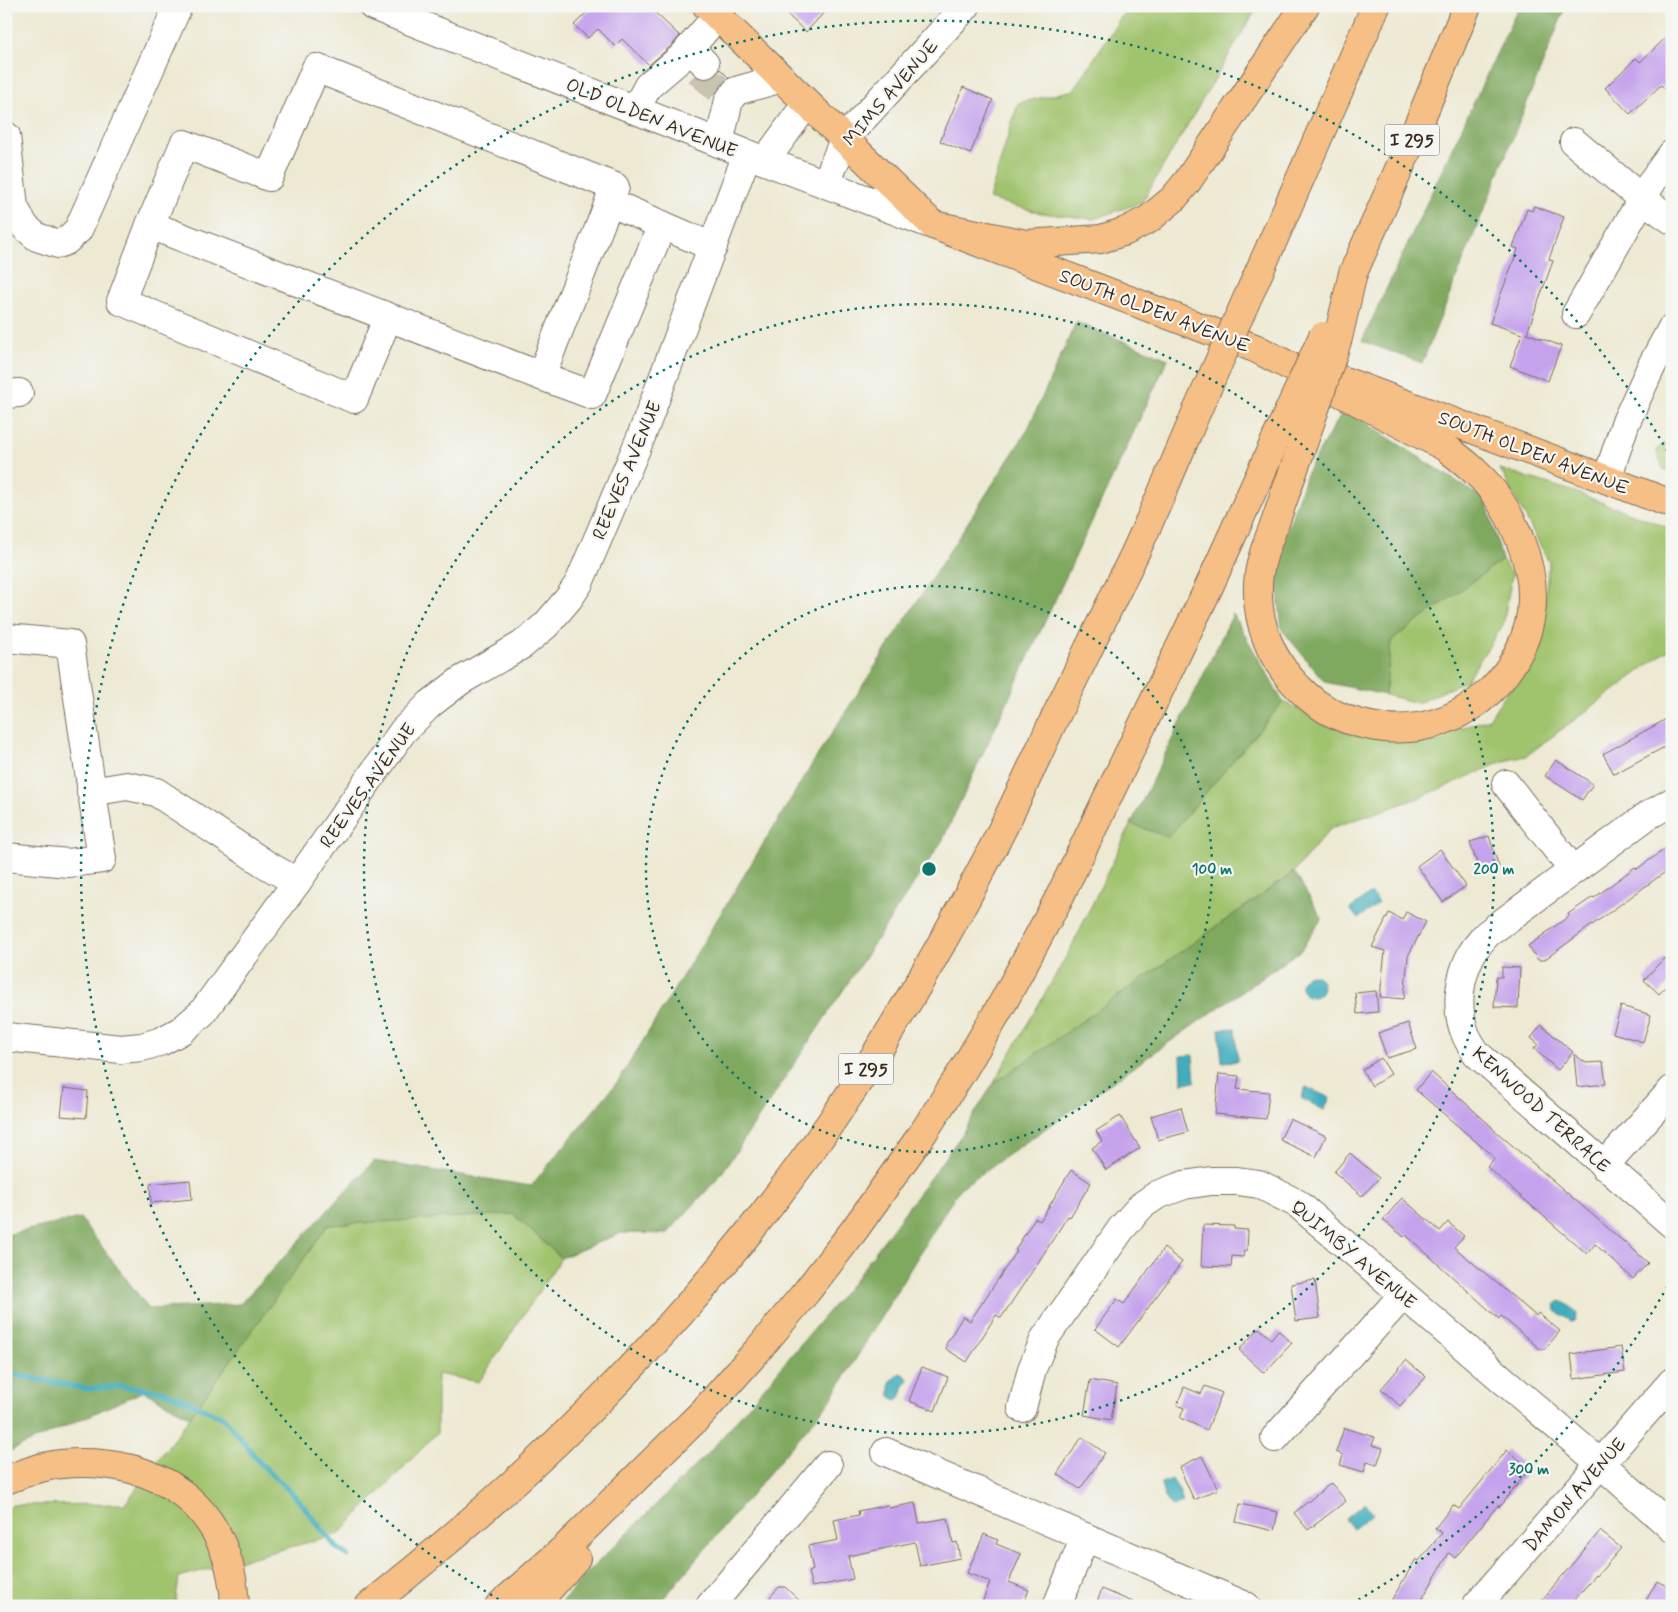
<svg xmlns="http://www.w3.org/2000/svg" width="1678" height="1612" viewBox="0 0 1678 1612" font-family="Mynerve,sans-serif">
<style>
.green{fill:#a0c36d;stroke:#6e7646}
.forest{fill:#80a960;stroke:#5e6a3f}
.water{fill:#3fadbd;stroke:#3d6c6e}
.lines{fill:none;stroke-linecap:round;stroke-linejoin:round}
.stream{stroke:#3fadbd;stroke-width:5.5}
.building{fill:#c5a2ec}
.minor-tunnel{stroke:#c9c3af;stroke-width:28;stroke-dasharray:28 14;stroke-linecap:butt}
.minor-casing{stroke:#796d5d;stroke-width:30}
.major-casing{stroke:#796d5d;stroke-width:30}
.highway-casing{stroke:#796d5d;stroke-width:30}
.minor{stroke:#fff;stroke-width:28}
.major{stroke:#f5bf86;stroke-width:28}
.highway{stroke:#f5bf86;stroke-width:28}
.highway-bridge-casing{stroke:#796d5d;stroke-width:30;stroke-linecap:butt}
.highway-bridge{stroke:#f5bf86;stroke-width:28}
.ring{fill:none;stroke:#0f766e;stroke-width:2.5;stroke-dasharray:2.5 5}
.labels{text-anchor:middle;stroke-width:4.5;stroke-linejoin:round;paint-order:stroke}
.shield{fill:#f6f6f2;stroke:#73675e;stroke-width:1}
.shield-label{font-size:18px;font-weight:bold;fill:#3b2a1e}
.street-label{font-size:19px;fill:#3b2a1e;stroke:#f6f6f2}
.centre{fill:#0f766e;stroke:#f6f6f2;stroke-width:2.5}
.ring-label{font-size:15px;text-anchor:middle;font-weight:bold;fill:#0f766e;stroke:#f6f6f2;stroke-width:4.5;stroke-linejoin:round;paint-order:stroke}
</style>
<rect width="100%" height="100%" fill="#f6f6f2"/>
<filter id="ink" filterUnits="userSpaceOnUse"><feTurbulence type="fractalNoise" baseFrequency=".02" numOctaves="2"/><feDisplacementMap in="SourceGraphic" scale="10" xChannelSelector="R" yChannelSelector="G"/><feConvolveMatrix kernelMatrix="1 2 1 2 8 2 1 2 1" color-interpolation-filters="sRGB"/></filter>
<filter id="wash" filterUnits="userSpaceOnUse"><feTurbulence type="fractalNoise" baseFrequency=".0096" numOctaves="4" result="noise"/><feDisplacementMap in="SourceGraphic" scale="20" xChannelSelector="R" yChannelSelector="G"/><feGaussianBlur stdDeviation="1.12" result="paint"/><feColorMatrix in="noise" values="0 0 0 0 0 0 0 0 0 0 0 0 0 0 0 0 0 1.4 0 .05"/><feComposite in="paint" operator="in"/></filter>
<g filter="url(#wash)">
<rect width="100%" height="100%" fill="#ede9d3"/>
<!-- green -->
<g class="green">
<polygon points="1128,6 1258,6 1142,202 1094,219 1041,213 989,199 1018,103 1074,90"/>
<polygon points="1672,438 1672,472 1663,469 1656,450"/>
<polygon points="1500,469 1569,490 1672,529 1672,647 1526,756 1504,761 1419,798 1331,828 1294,872 993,1084 1070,950 1131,824 1168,837 1283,702 1352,735 1435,736 1489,719 1540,641 1549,562"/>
<polygon points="1502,560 1512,575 1503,625 1466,681 1418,703 1385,695 1391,641"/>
<polygon points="513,1214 561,1258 479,1382 437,1374 437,1433 339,1534 179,1577 175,1606 6,1606 6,1511 12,1505 125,1504 190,1417 328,1225"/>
</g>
<!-- forest -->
<g class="forest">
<polygon points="1519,6 1566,6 1422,363 1362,341"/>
<polygon points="1076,322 1168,359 942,841 720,1176 667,1234 621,1233 561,1258 513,1214 328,1225 190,1417 144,1391 6,1453 6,1235 80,1218 149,1309 240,1304 374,1161 531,1186 619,1080 814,761 1027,431"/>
<polygon points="1344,409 1486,500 1502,560 1391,641 1385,695 1325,682 1282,630 1275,568 1306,474"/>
<polygon points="1233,614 1283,702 1168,837 1131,824"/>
<polygon points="1294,872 1322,918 1301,950 959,1189 830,1401 657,1606 559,1606 581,1579 713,1448 853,1282 958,1140 993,1084"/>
</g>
<!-- water -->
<g class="water">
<polygon points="1371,893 1379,903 1358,919 1350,909"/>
<circle cx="1312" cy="986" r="11"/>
<polygon points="1235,1028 1238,1061 1222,1062 1219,1029"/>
<polygon points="1193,1055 1195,1082 1182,1083 1181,1056"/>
<polygon points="1306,1087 1330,1098 1324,1110 1301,1098"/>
<path d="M1560,1301C1566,1302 1573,1309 1577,1314L1576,1320L1571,1321L1556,1311L1555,1305Z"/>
<polygon points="900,1373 906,1376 908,1379 903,1388 902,1396 896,1400 890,1396 890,1382"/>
<polygon points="1172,1479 1179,1490 1183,1503 1172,1507 1164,1496 1161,1483"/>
<polygon points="1365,1503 1373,1514 1353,1529 1345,1519"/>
</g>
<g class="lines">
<!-- stream -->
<polyline class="stream" points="6,1373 88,1389 120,1386 166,1392 224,1418 261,1464 295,1496 337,1548 348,1556"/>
</g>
<g id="blocks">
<!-- building -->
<g class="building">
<polygon points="593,6 648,6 680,36 671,46 649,65 622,39 615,46 598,29 588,38 574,25"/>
<polygon points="778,6 830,6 806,32"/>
<polygon points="1672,32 1672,96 1661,85 1630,114 1605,88 1636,58 1640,62"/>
<polygon points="720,69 729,78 724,81 715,93 701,79 709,79 716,75"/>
<polygon points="963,87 993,100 970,154 940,141"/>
<polygon points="1534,206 1564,217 1549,259 1553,261 1527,333 1561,346 1548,381 1510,366 1522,334 1490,323 1518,249 1513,247 1527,209 1532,211"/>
<polygon points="1672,716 1672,743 1614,774 1603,754"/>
<polygon points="1556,760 1593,784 1582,800 1545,776"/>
<polygon points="1489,836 1499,867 1480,873 1470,842"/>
<polygon points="1672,844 1672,867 1544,960 1538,960 1528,946 1569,916 1568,914 1593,897 1594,898 1635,867 1637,869"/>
<polygon points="1440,849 1466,886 1443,902 1417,866"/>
<polygon points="1406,912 1426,922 1408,956 1404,999 1380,997 1385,951 1372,947 1389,913 1402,920"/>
<polygon points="1664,958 1672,965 1672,980 1659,994 1644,980"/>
<polygon points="1502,967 1520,968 1518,1008 1494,1007 1496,977 1502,977"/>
<polygon points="1376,991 1378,1012 1357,1014 1355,993"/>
<polygon points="1621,1006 1651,1015 1643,1042 1613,1033"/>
<polygon points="1408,1023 1417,1049 1387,1058 1378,1033"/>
<polygon points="1541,1025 1573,1052 1558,1070 1534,1049 1538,1044 1531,1038"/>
<polygon points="1574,1054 1586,1063 1603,1062 1606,1084 1577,1087"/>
<polygon points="1381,1058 1391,1074 1372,1086 1362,1070"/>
<polygon points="1431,1072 1492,1127 1492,1128 1624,1242 1624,1241 1648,1263 1633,1279 1595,1244 1587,1254 1487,1167 1495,1158 1416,1090"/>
<polygon points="1219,1074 1239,1076 1237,1089 1269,1092 1266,1119 1215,1114"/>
<polygon points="64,1088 88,1091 86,1118 61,1116"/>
<polygon points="1181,1107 1188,1132 1158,1140 1151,1116"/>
<polygon points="1120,1116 1140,1148 1106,1170 1092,1148 1102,1141 1096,1131"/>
<polygon points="1290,1119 1326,1136 1316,1157 1280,1140"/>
<polygon points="1350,1153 1379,1178 1362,1196 1334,1172"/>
<polygon points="1071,1170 1091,1183 1070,1217 1068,1216 1037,1264 1001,1318 996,1315 967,1362 946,1349 946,1344 963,1316 970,1321 1017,1251 1015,1250 1035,1218 1040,1221"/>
<polygon points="190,1180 192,1199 151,1203 150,1184"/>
<polygon points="1402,1198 1440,1231 1448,1222 1464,1236 1454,1247 1536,1316 1538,1313 1560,1331 1545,1349 1540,1349 1501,1316 1499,1319 1406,1235 1404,1237 1383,1220"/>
<polygon points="1203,1225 1234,1226 1234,1229 1248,1230 1247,1251 1244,1251 1243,1257 1232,1256 1231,1267 1201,1266"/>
<polygon points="1164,1248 1182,1262 1119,1347 1095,1329 1117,1299 1124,1304"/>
<polygon points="1315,1280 1320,1318 1296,1321 1291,1284"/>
<polygon points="1259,1328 1271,1339 1278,1330 1292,1343 1264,1373 1239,1350"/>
<polygon points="1621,1347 1625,1372 1574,1379 1571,1354"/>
<polygon points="1406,1360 1426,1377 1400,1406 1381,1389"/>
<polygon points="922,1367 948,1377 935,1411 909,1401"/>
<polygon points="1090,1380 1117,1385 1111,1420 1084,1415"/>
<polygon points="1205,1386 1222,1393 1207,1430 1180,1418 1184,1408 1177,1405 1184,1387 1201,1394"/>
<polygon points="1344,1428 1375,1437 1372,1445 1383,1448 1377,1465 1367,1462 1364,1472 1340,1465 1343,1455 1336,1452"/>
<polygon points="1082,1437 1105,1453 1080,1489 1057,1474"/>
<polygon points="1507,1450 1530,1469 1499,1507 1498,1505 1455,1558 1449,1553 1418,1606 1388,1606 1416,1559 1419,1561 1442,1533 1435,1528 1453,1505 1459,1509"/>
<polygon points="1202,1456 1218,1489 1194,1500 1179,1467"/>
<polygon points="1331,1483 1346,1501 1308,1530 1294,1513"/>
<polygon points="915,1503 919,1523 948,1518 953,1543 957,1542 960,1558 920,1566 915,1542 848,1556 853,1579 812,1587 808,1572 813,1570 808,1546 838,1540 834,1520 859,1515 858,1511 888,1505 889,1508"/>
<polygon points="1240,1504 1278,1512 1274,1531 1236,1522"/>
<polygon points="1600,1531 1621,1548 1597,1576 1596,1575 1569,1606 1537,1606"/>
<polygon points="984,1534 998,1540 996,1544 1021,1554 1009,1582 1029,1590 1022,1606 981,1606 990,1582 967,1573"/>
<polygon points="1657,1581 1672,1589 1672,1606 1643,1606"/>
<polygon points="779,1587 785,1587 805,1606 779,1606 770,1597"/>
<polygon points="1102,1589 1142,1606 1095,1606"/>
</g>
</g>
</g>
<g filter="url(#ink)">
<use href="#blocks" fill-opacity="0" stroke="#796d5d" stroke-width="1"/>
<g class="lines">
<!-- minor-tunnel -->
<polyline class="minor-tunnel" points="698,71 724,95"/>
<!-- minor casing -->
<g class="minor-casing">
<g id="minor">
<polyline points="373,6 747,154 933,225"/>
<polyline points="690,48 705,64"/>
<polygon points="316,68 615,187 541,376 150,225 184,144 269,177"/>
<polyline points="635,110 648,86 682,57 717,16"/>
<polyline points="6,136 14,207 25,227 37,237 58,244 66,241 78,230 178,6"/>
<polyline points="1574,142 1642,199 1672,220"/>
<polyline points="719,143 729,100 736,91 782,78"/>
<polyline points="765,161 807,103"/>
<polyline points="826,184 844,139 966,6"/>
<polyline points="609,202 713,247"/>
<polyline points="150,225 121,301 354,399 388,317"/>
<polyline points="1576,314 1653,180 1672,154"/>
<polyline points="541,376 592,395 662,225"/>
<polyline points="6,394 19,393"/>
<polyline points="1607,479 1625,424 1652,365 1672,328"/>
<polyline points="6,638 70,644 102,859 68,863 6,857"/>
<polyline points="1506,784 1573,870"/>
<polyline points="91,792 127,786 156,792 267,865 297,882"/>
<path d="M1672,802L1647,816L1487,934C1482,940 1476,946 1472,953C1459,977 1455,1008 1465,1033C1468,1041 1473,1048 1477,1054L1672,1224"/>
<polyline points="6,1037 121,1049 142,1047 162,1041 182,1030 202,1013 297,882 403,731 430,704 460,681 522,645 546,625 569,598 579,583 641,437 747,154"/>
<polyline points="1604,1166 1672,1090"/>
<polyline points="1022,1408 1032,1369 1045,1338 1121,1229 1141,1206 1157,1195 1184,1185 1211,1181 1237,1181 1259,1184 1298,1204 1600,1463 1672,1528"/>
<polyline points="1275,1438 1403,1295"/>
<polyline points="886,1452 1246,1606"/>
<polyline points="710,1606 828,1465"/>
<polyline points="1057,1606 1085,1537"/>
<polyline points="1476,1606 1672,1382"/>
</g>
</g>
<!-- major casing -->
<g class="major-casing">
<g id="major">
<polyline points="707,6 933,225 1252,347"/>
<polyline points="1323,373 1672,504"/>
</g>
</g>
<!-- highway casing -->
<g class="highway-casing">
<g id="highway">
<polyline points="933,225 1026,244 1101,239 1126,231 1149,219 1173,199 1187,182 1305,6"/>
<polyline points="1271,245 1376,6"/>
<polyline points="1353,273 1412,140 1467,6"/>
<path d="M1255,348L1445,447C1462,460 1479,473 1492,490C1514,518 1533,563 1532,599C1532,637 1510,676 1480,700C1452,721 1419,731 1385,728C1352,725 1320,711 1298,687C1271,660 1256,623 1258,584C1259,563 1267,543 1275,523C1283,500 1291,477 1299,455"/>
<path d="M6,1480C24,1473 42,1466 61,1464C157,1455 231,1505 235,1606"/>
<path d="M369,1606C557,1457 724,1286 856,1085C903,1013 946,938 986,861C1009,818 1029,773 1050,728C1078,671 1106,613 1134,555C1156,508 1176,460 1196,413"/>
<polyline points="499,1606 566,1547 703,1412 757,1351 807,1291 855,1229 923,1133 965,1067 1005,999 1060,896 1207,591 1276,439"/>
<polyline points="534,1606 576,1558"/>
</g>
</g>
<!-- minor -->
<use href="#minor" class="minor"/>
<!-- major -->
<use href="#major" class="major"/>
<!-- highway -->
<use href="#highway" class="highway"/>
<!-- highway-bridge casing -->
<g class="highway-bridge-casing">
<g id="highway-bridge">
<polyline points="1196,413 1271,245"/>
<polyline points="1276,439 1323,336"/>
<polyline points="1299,455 1318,400 1338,338 1353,273"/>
</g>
</g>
<!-- highway-bridge -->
<use href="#highway-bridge" class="highway-bridge"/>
</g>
</g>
<!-- distance rings -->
<g class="ring">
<circle cx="929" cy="869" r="283"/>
<circle cx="929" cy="869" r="565"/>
<path d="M1671 1280A848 848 0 0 1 1353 1603M505 1603A848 848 0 1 1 1671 458"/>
</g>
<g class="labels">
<!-- shield labels -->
<g class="shield">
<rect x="1384.5" y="124.5" width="55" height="31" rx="4"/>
<rect x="838.5" y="1053.5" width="55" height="31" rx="4"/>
</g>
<g class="shield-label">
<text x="1412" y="146">I 295</text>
<text x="866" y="1075">I 295</text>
</g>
<!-- street labels -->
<g class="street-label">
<text transform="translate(890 92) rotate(-49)" y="7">MIMS AVENUE</text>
<text transform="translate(652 117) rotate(22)" y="7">OLD OLDEN AVENUE</text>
<text transform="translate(1155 310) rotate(21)" y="7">SOUTH OLDEN AVENUE</text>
<text transform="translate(1534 452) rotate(21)" y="7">SOUTH OLDEN AVENUE</text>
<text transform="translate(626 470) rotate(-67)" y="7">REEVES AVENUE</text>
<text transform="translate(367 785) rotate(-54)" y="7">REEVES AVENUE</text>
<text transform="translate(1542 1109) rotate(42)" y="7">KENWOOD TERRACE</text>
<text transform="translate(1354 1254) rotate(40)" y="7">QUIMBY AVENUE</text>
<text transform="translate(1574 1494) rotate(-49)" y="7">DAMON AVENUE</text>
</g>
</g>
<circle cx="929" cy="869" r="8" class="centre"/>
<g class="ring-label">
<text x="1212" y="874">100 m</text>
<text x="1494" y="874">200 m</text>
<text x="1529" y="1474">300 m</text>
</g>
<!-- margin -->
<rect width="1678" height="1612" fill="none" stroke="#f6f6f2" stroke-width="25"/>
</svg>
